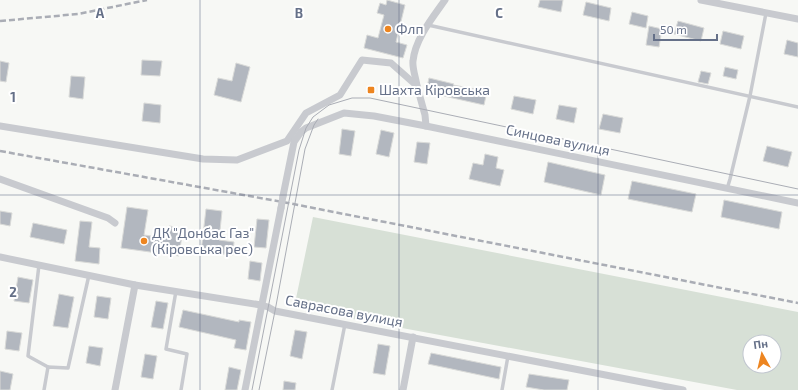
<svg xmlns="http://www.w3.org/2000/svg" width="798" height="390" viewBox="0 0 798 390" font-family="'Exo 2',sans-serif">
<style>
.green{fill:#d7e0d6;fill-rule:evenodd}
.building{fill:#b2b7bf;stroke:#d9dad8}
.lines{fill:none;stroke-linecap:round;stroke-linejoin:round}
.service{stroke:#c8cacf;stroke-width:3.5}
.minor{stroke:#c8cacf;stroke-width:7}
.tram{stroke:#aaadb5;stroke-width:1}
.rail{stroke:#aaadb5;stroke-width:2.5;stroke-dasharray:6 3;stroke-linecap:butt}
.minor-bridge{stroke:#c8cacf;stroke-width:7}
.grid{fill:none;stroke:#657088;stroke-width:1;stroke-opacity:0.55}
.poi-dot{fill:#ed8520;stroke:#fff;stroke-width:1.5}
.labels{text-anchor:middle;stroke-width:4;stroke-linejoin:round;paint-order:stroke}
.poi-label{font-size:14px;fill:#657088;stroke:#fff;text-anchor:start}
.street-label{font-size:14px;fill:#657088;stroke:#fff}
.grid-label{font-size:13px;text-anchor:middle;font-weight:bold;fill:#657088;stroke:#fff;stroke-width:4;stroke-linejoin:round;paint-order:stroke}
</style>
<rect width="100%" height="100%" fill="#f7f8f5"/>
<!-- green -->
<path class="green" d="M313,217L798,312V390H737L294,308ZM750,342H774V366H750Z"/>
<!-- building -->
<g class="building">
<polygon points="387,0 405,5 396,42 407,45 403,58 364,48 367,35 378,38 384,15 377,13 380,3 386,5"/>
<polygon points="540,0 563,0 561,12 538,7"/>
<polygon points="586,2 611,8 609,21 583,15"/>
<polygon points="632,12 648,16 646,28 629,24"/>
<polygon points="678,21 704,28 701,41 674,34"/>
<polygon points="649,26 662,29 659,47 646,45"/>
<polygon points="723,31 744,36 741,49 720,44"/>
<polygon points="787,40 798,43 798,57 784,54"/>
<polygon points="142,60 162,61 160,76 141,75"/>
<polygon points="0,61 9,63 6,82 0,81"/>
<polygon points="236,63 250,67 241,102 214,95 218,78 232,81"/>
<polygon points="725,67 738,70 736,79 723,76"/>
<polygon points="701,71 711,73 708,84 698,82"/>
<polygon points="71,76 85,77 83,99 69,97"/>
<polygon points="429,78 454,84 453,85 487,91 484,105 426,92"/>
<polygon points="514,96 536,100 533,114 511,109"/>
<polygon points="144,103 161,105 160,123 142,121"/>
<polygon points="559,105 577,108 574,123 556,119"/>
<polygon points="603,114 623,118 620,133 599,129"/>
<polygon points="342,129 355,131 351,156 339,154"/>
<polygon points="381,130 394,133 389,157 376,154"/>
<polygon points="417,142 430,143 427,164 414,162"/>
<polygon points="767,146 792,152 788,167 763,161"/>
<polygon points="485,154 498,157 496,168 504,170 500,186 469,179 473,163 483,165"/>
<polygon points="548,162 605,175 601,195 544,182"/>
<polygon points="632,181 696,194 692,212 628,199"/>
<polygon points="724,200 782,212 779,229 721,217"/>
<polygon points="127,207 148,210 144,235 167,238 169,226 183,228 179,256 121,248"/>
<polygon points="206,209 222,211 219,240 234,242 233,255 201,252"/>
<polygon points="0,211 12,213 10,226 0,224"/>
<polygon points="257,219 269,220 266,248 254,247"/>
<polygon points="80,221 92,222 89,247 100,248 99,264 75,261"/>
<polygon points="33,223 67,230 64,244 30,237"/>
<polygon points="250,261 262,263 260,281 248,279"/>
<polygon points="18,277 33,280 29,303 14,301"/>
<polygon points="59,294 74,297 68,328 53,326"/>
<polygon points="97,296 111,298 108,319 94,317"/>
<polygon points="156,301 168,303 163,329 151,327"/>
<polygon points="183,310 239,322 239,320 251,322 246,350 234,348 236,340 179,327"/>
<polygon points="295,330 307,332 302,359 290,356"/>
<polygon points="7,331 22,333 19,351 5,349"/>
<polygon points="378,344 390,346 385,375 373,373"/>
<polygon points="89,346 103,348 100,366 86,363"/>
<polygon points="431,353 501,367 499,379 428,364"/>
<polygon points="145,354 157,356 153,379 141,377"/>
<polygon points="229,367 241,370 237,390 225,390"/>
<polygon points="0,371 13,374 10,390 0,390"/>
<polygon points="529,374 569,380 567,390 544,390 526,387"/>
<polygon points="284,381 296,383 295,390 283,390"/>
</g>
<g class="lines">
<!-- service -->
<g class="service">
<polyline points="428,25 798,107"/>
<polyline points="727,189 730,179 750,96 766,13"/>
<polyline points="39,265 28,356 48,367"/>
<polyline points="176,291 166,349 187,354 181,390"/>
<polyline points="44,390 48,367 68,368 89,275"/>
<polyline points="332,390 345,324"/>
<polyline points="502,390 508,356"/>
</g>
<!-- minor -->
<g class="minor">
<polyline points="701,0 798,19"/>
<path d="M417,86C416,78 412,68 413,61C415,39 433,17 445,0"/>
<polyline points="0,126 203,159 237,160 287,141 306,113 340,95 362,60 391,63 417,86 425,115 426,126"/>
<polyline points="0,179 108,218 115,223"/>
<polyline points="283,196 294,142 301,132 306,128 344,113 374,116 426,126 798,203"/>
<polyline points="0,257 135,285 261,305 268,307 275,311 683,390"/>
<polyline points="115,390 135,285"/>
<polyline points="245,390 281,208"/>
<polyline points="403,390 413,337"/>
</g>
<!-- tram -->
<g class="tram">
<polyline points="252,390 299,150 306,128 313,117 329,105 352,98 370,98 798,189"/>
<polyline points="259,390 275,311 305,149 314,125 318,119"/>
</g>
<!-- rail -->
<g class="rail">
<polyline points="0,21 78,14 147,0"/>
<polyline points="0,151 288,203 798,303"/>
</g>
<!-- minor-bridge -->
<polyline class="minor-bridge" points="281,208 283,196"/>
</g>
<!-- grid -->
<path class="grid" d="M200,0V390M399,0V390M598,0V390M0,195H798"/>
<!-- markers -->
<g class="poi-dot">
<circle cx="388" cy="29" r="4"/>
<rect x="367" y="86" width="8" height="8" rx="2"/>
<circle cx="144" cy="241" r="4"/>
</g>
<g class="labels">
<!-- poi labels -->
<g class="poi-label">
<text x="396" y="34">Флп</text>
<text x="379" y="95">Шахта Кіровська</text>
<text x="152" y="238">ДК "Донбас Газ"<tspan x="152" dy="16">(Кіровська рес)</tspan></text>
</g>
<!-- street labels -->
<g class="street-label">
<text transform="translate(558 140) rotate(12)" y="5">Синцова вулиця</text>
<text transform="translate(344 311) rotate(11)" y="5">Саврасова вулиця</text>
</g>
</g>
<g class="grid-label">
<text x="100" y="18">A</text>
<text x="299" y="18">B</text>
<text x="499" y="18">C</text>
<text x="13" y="102">1</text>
<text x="13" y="297">2</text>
</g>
<!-- north arrow -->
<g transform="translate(762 354) rotate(352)"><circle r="19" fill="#ffffff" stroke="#c1c6cf"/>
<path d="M0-3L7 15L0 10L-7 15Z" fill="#ed8520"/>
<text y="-6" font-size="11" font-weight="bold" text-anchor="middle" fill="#657088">Пн</text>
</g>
<!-- scale -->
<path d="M654 34v6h63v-6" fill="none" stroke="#657088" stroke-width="2"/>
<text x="660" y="34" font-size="12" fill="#657088" stroke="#ffffff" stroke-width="3" paint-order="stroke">50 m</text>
</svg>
